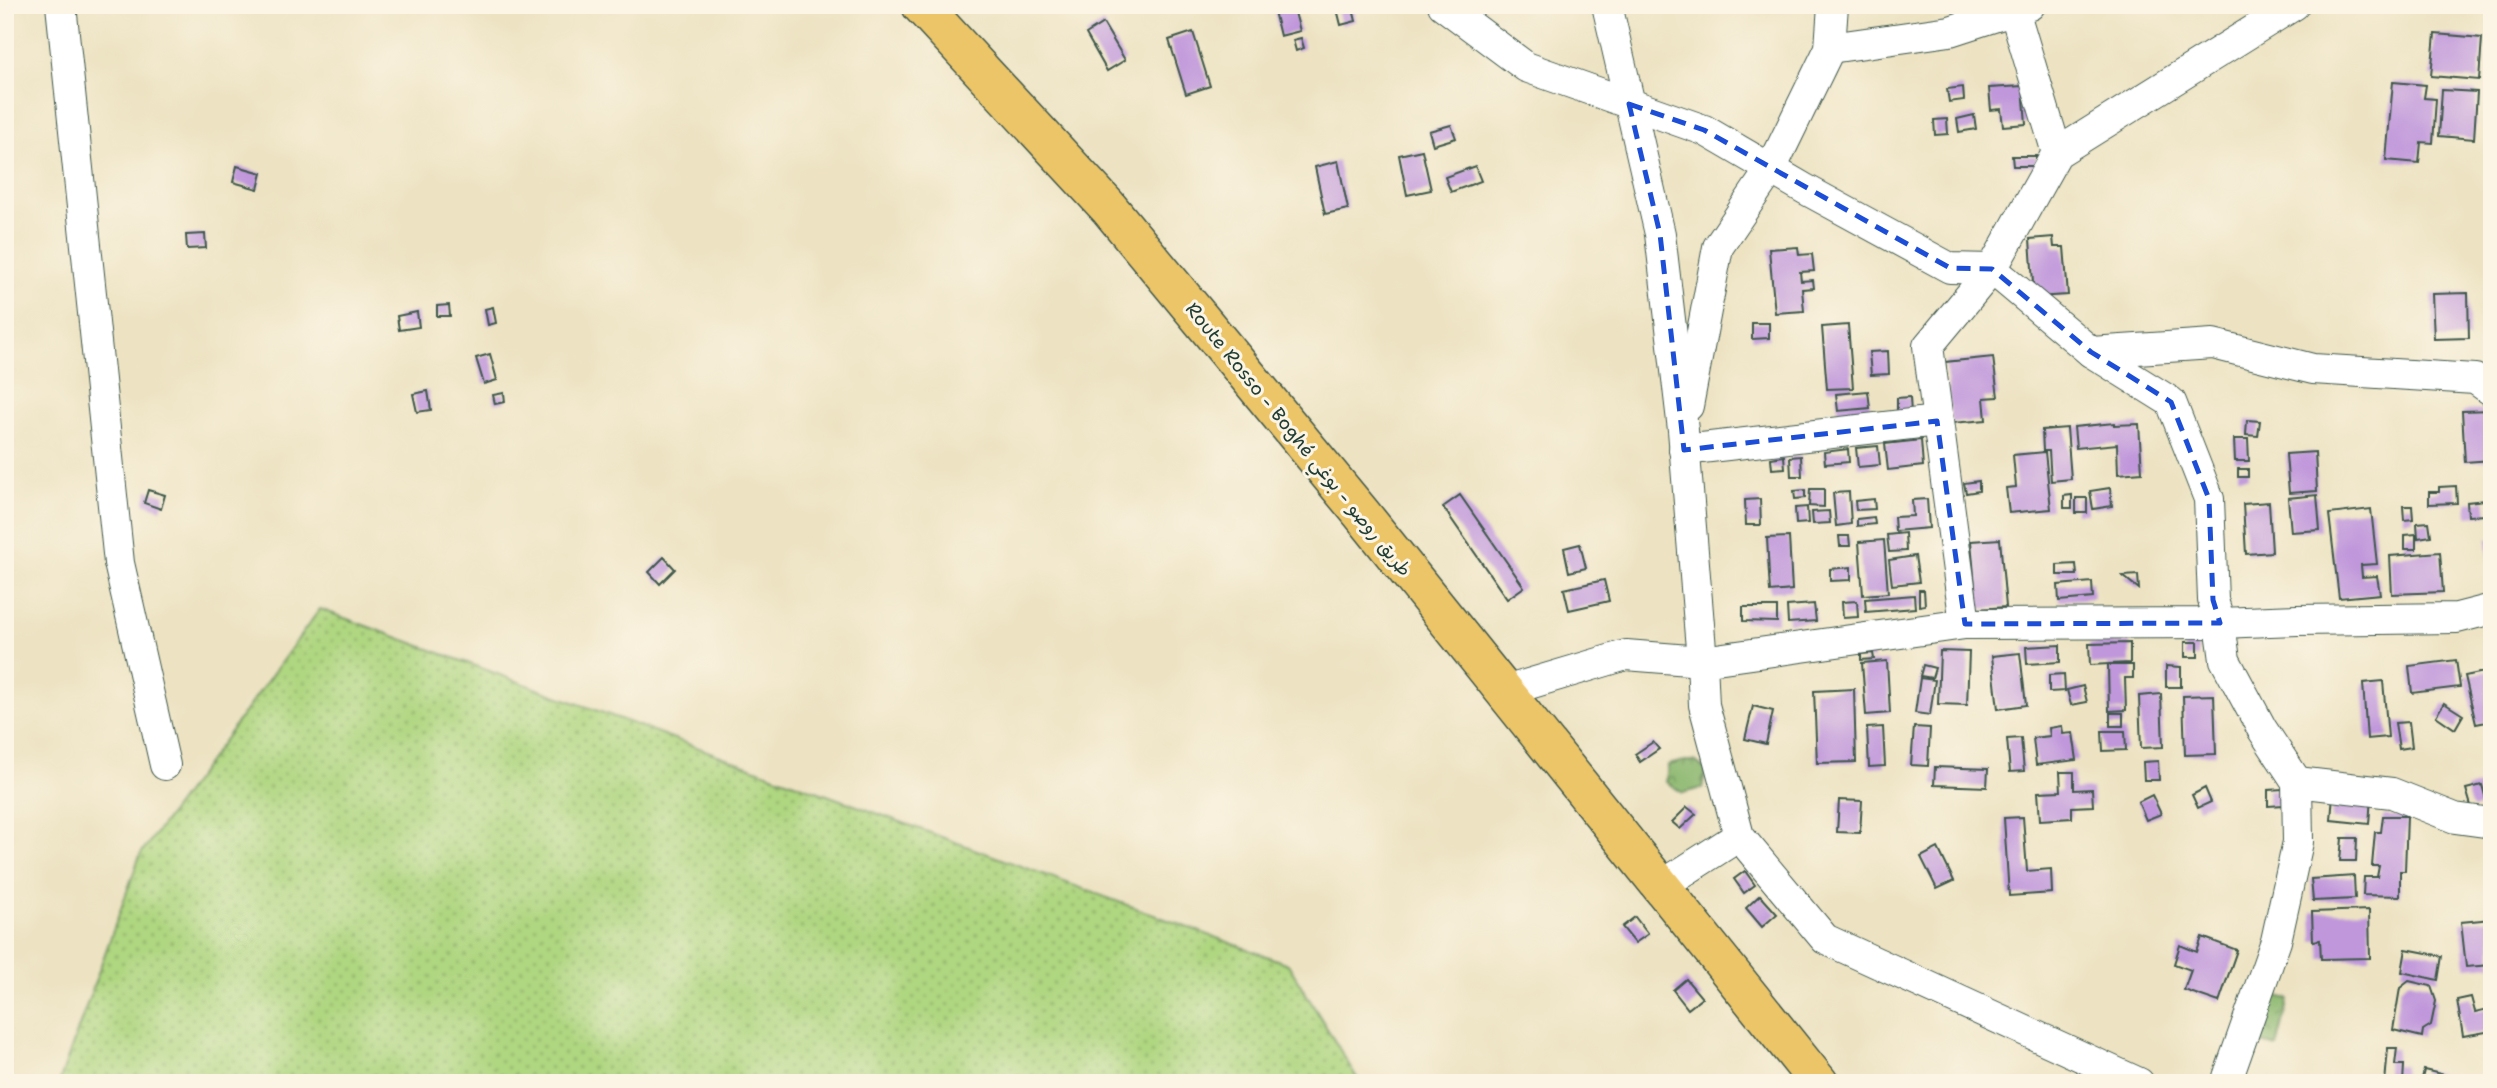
<svg xmlns="http://www.w3.org/2000/svg" width="2497" height="1088" viewBox="0 0 2497 1088" font-family="'Shantell Sans','Playpen Sans Arabic',sans-serif">
<style>
.grass{fill:url(#grass-dots);stroke:#678a5a;stroke-width:2}
.forest{fill:url(#forest-crowns);stroke:#557a51;stroke-width:2}
.building{fill:#c097db}
.lines{fill:none;stroke-linecap:round;stroke-linejoin:round}
.street-casing{stroke:#3e5649;stroke-width:32}
.highway-casing{stroke:#3e5649;stroke-width:41}
.street{stroke:#fff;stroke-width:30}
.highway{stroke:#edc569;stroke-width:38}
.marked{fill:none;stroke:#1d4ed8;stroke-width:5;stroke-dasharray:14 9;stroke-linejoin:round}
.labels{text-anchor:middle;stroke-width:6;stroke-linejoin:round;paint-order:stroke}
.street-label{font-size:19px;fill:#1f3d34;stroke:#fcf5e5}
</style>
<defs>
<pattern id="grass-dots" width="8" height="8" patternUnits="userSpaceOnUse" patternTransform="scale(1.75)"><rect width="8" height="8" fill="#afd680"/><path d="M2 2h.1M6 6h.1" fill="none" stroke="#8eaf6a" stroke-width="1.8" stroke-linecap="round"/></pattern>
<pattern id="forest-crowns" width="20" height="18" patternUnits="userSpaceOnUse" patternTransform="scale(1.75)"><rect width="20" height="18" fill="#8bb76e"/><path d="M2 6a3 3 0 1 1 6 0M12 15a3 3 0 1 1 6 0" fill="none" stroke="#71965b"/></pattern>
</defs>
<rect width="100%" height="100%" fill="#fcf5e5"/>
<filter id="ink" filterUnits="userSpaceOnUse"><feTurbulence type="fractalNoise" baseFrequency=".0143" numOctaves="2"/><feDisplacementMap in="SourceGraphic" scale="14" xChannelSelector="R" yChannelSelector="G"/><feConvolveMatrix kernelMatrix="1 2 1 2 8 2 1 2 1" color-interpolation-filters="sRGB"/></filter>
<filter id="wash" filterUnits="userSpaceOnUse"><feTurbulence type="fractalNoise" baseFrequency=".00686" numOctaves="4" result="noise"/><feDisplacementMap in="SourceGraphic" scale="28" xChannelSelector="R" yChannelSelector="G"/><feGaussianBlur stdDeviation="1.57" result="paint"/><feColorMatrix in="noise" values="0 0 0 0 0 0 0 0 0 0 0 0 0 0 0 0 0 1.4 0 .05"/><feComposite in="paint" operator="in"/></filter>
<g filter="url(#wash)">
<rect width="100%" height="100%" fill="#ede3c3"/>
<!-- grass -->
<polygon class="grass" points="320,609 1288,964 1360,1083 59,1083 140,855"/>
<!-- forest -->
<g class="forest">
<polygon points="1685,761 1695,761 1706,770 1702,788 1683,793 1666,782 1668,765"/>
<polygon points="2263,992 2289,999 2277,1047 2250,1040"/>
</g>
<g id="blocks">
<!-- building -->
<g class="building">
<polygon points="1293,5 1300,31 1280,36 1274,11"/>
<polygon points="1336,5 1352,5 1356,21 1341,25"/>
<polygon points="1103,23 1125,60 1107,71 1086,34"/>
<polygon points="1193,32 1210,86 1186,94 1169,40"/>
<polygon points="2435,34 2482,38 2479,80 2431,76"/>
<polygon points="1301,38 1304,48 1296,51 1293,40"/>
<polygon points="2393,82 2426,85 2424,98 2436,99 2433,143 2421,142 2419,163 2386,160"/>
<polygon points="2023,86 2026,124 2003,126 2001,109 1991,110 1989,88"/>
<polygon points="1963,87 1964,100 1949,102 1947,89"/>
<polygon points="2442,90 2477,92 2474,139 2439,136"/>
<polygon points="1974,115 1976,129 1959,132 1957,119"/>
<polygon points="1947,119 1948,134 1935,135 1934,120"/>
<polygon points="1451,125 1456,138 1433,145 1429,131"/>
<polygon points="1422,150 1431,190 1407,195 1399,155"/>
<polygon points="2012,156 2036,156 2036,166 2013,166"/>
<polygon points="1338,161 1348,209 1325,214 1315,167"/>
<polygon points="237,166 262,173 258,189 233,182"/>
<polygon points="1475,166 1481,181 1451,192 1445,177"/>
<polygon points="205,234 206,248 187,249 186,235"/>
<polygon points="2053,237 2054,247 2064,247 2068,295 2034,297 2030,239"/>
<polygon points="1798,247 1799,255 1812,254 1814,271 1800,272 1801,281 1813,280 1814,288 1802,289 1804,311 1775,313 1769,249"/>
<polygon points="2468,293 2469,338 2434,339 2432,294"/>
<polygon points="449,305 450,316 437,316 437,306"/>
<polygon points="493,307 496,323 488,325 485,309"/>
<polygon points="417,312 419,327 399,330 397,316"/>
<polygon points="1752,323 1769,323 1769,338 1752,339"/>
<polygon points="1848,325 1853,388 1827,389 1822,327"/>
<polygon points="1888,351 1889,374 1871,375 1869,352"/>
<polygon points="490,354 497,380 484,384 476,358"/>
<polygon points="1993,357 1998,397 1984,398 1986,420 1952,423 1945,362"/>
<polygon points="428,391 431,410 417,412 413,394"/>
<polygon points="1868,391 1870,408 1838,411 1836,394"/>
<polygon points="504,393 505,402 495,404 493,395"/>
<polygon points="1910,397 1911,414 1897,415 1897,398"/>
<polygon points="2491,410 2492,460 2465,462 2462,411"/>
<polygon points="2247,420 2260,421 2258,436 2246,435"/>
<polygon points="2114,423 2114,425 2139,424 2142,472 2118,474 2117,444 2076,448 2074,427"/>
<polygon points="2067,428 2071,479 2051,481 2049,451 2043,451 2042,430"/>
<polygon points="2234,439 2248,439 2249,461 2235,461"/>
<polygon points="1921,440 1923,466 1888,470 1885,444"/>
<polygon points="1878,446 1880,465 1858,467 1856,448"/>
<polygon points="1848,449 1849,462 1825,464 1824,452"/>
<polygon points="2045,452 2051,509 2009,513 2006,488 2016,487 2013,455"/>
<polygon points="2315,452 2317,491 2289,493 2286,454"/>
<polygon points="1784,456 1785,468 1772,469 1771,458"/>
<polygon points="1801,456 1802,476 1791,476 1790,457"/>
<rect x="2238" y="469" width="10" height="8"/>
<polygon points="1979,481 1979,491 1966,493 1964,483"/>
<polygon points="2456,486 2457,503 2429,504 2429,492 2439,492 2439,487"/>
<polygon points="2110,488 2112,506 2093,509 2090,491"/>
<polygon points="1810,489 1824,489 1824,507 1809,506"/>
<polygon points="148,490 165,495 161,509 144,503"/>
<polygon points="1805,490 1805,498 1795,499 1794,491"/>
<polygon points="1849,492 1851,524 1836,526 1833,493"/>
<polygon points="1460,495 1524,587 1507,599 1443,507"/>
<polygon points="2072,495 2072,508 2064,508 2064,496"/>
<polygon points="2317,495 2320,530 2291,532 2288,498"/>
<rect x="2076" y="498" width="11" height="15"/>
<polygon points="1760,499 1761,525 1746,525 1745,500"/>
<polygon points="1874,499 1875,509 1856,510 1855,501"/>
<polygon points="1927,499 1929,528 1895,531 1894,517 1913,516 1912,500"/>
<polygon points="2485,500 2487,515 2468,516 2467,502"/>
<polygon points="2269,502 2272,552 2246,554 2243,504"/>
<polygon points="2403,506 2412,506 2413,519 2404,520"/>
<polygon points="1807,507 1808,523 1796,524 1795,508"/>
<polygon points="2371,509 2377,564 2361,565 2362,577 2377,576 2380,594 2339,598 2329,514"/>
<polygon points="1829,511 1830,523 1813,524 1812,512"/>
<polygon points="1874,517 1875,524 1857,526 1857,519"/>
<polygon points="2429,522 2431,536 2418,538 2417,523"/>
<polygon points="1905,533 1906,551 1889,552 1887,535"/>
<polygon points="2416,534 2416,549 2405,549 2405,535"/>
<polygon points="1839,536 1849,536 1850,546 1840,546"/>
<polygon points="1789,537 1792,590 1770,592 1767,538"/>
<polygon points="2000,539 2006,607 1977,609 1971,541"/>
<polygon points="2487,539 2492,539 2492,574 2490,574"/>
<polygon points="1884,540 1888,593 1863,595 1859,542"/>
<polygon points="1580,544 1586,568 1569,572 1564,548"/>
<polygon points="2440,552 2443,592 2392,594 2390,556"/>
<polygon points="1915,556 1919,582 1892,585 1889,560"/>
<polygon points="664,557 675,569 660,584 649,572"/>
<polygon points="2076,564 2077,575 2057,575 2057,565"/>
<polygon points="1851,567 1851,580 1830,581 1830,569"/>
<polygon points="2138,575 2139,589 2123,576"/>
<polygon points="1604,580 1609,601 1569,610 1564,589"/>
<polygon points="2092,582 2093,598 2059,601 2058,585"/>
<polygon points="1919,590 1924,590 1925,605 1919,606"/>
<polygon points="1914,595 1915,608 1866,612 1865,599"/>
<polygon points="1857,601 1858,617 1843,618 1842,602"/>
<polygon points="1814,604 1816,621 1788,623 1787,606"/>
<polygon points="1743,607 1777,607 1777,622 1743,621"/>
<rect x="2185" y="642" width="13" height="15"/>
<polygon points="2130,643 2130,663 2090,665 2089,644"/>
<polygon points="2060,645 2060,662 2027,664 2026,647"/>
<polygon points="1940,651 1969,652 1967,705 1938,704"/>
<polygon points="1873,653 1874,659 1861,660 1861,654"/>
<polygon points="2020,653 2026,705 1998,709 1992,656"/>
<polygon points="2456,660 2460,687 2412,693 2409,666"/>
<polygon points="1887,661 1890,713 1866,715 1862,663"/>
<polygon points="1923,665 1935,668 1932,678 1920,676"/>
<polygon points="2108,665 2133,665 2133,678 2125,678 2126,710 2109,711"/>
<polygon points="2166,666 2181,667 2181,687 2166,687"/>
<polygon points="2489,671 2492,682 2492,721 2476,724 2465,676"/>
<polygon points="2064,674 2065,691 2049,692 2049,675"/>
<polygon points="1920,678 1935,680 1930,715 1915,713"/>
<polygon points="2383,681 2388,737 2367,739 2363,683"/>
<polygon points="2083,686 2087,702 2071,705 2067,690"/>
<polygon points="1854,689 1856,762 1817,763 1814,691"/>
<polygon points="2161,694 2163,747 2141,748 2139,696"/>
<polygon points="2214,695 2216,754 2185,755 2183,696"/>
<polygon points="2444,703 2463,715 2455,729 2436,716"/>
<polygon points="1753,706 1773,711 1766,744 1745,739"/>
<rect x="2110" y="713" width="13" height="13"/>
<polygon points="2409,722 2412,747 2399,749 2395,723"/>
<polygon points="2062,726 2063,734 2073,733 2077,760 2036,765 2033,738 2050,736 2049,728"/>
<polygon points="1883,727 1885,766 1869,767 1867,728"/>
<polygon points="1914,727 1930,728 1928,766 1911,765"/>
<polygon points="2102,731 2125,731 2126,750 2103,751"/>
<polygon points="2021,738 2024,771 2010,772 2007,739"/>
<polygon points="1653,742 1659,749 1640,762 1635,754"/>
<polygon points="2158,761 2159,780 2144,780 2143,762"/>
<polygon points="1935,767 1988,769 1987,787 1934,785"/>
<polygon points="2060,772 2074,772 2074,790 2092,789 2093,806 2072,807 2072,818 2040,820 2038,792 2061,791"/>
<polygon points="2482,785 2488,806 2472,809 2466,789"/>
<polygon points="2205,788 2211,802 2198,808 2192,795"/>
<polygon points="2283,789 2284,805 2268,806 2268,790"/>
<polygon points="2333,794 2371,797 2369,824 2331,820"/>
<polygon points="2152,795 2161,814 2146,820 2138,802"/>
<polygon points="1839,800 1862,801 1860,833 1837,832"/>
<polygon points="1687,807 1696,814 1680,829 1672,822"/>
<polygon points="2383,816 2407,816 2405,871 2400,871 2400,896 2363,895 2364,877 2377,877 2379,866 2372,866 2375,832 2381,832"/>
<polygon points="2023,817 2027,871 2051,869 2052,893 2009,896 2004,818"/>
<polygon points="2342,838 2357,838 2356,861 2340,861"/>
<polygon points="1938,848 1954,881 1937,889 1921,857"/>
<polygon points="1745,871 1755,885 1744,893 1734,879"/>
<polygon points="2354,876 2355,899 2313,901 2311,879"/>
<polygon points="1760,895 1777,914 1762,927 1746,908"/>
<polygon points="2369,910 2370,958 2321,959 2320,940 2313,941 2312,912"/>
<polygon points="1635,917 1648,934 1635,943 1622,927"/>
<polygon points="2492,919 2492,965 2466,967 2461,922"/>
<polygon points="2202,937 2237,950 2219,1002 2184,990 2191,970 2174,964 2180,945 2197,952"/>
<polygon points="2406,949 2442,956 2438,980 2402,972"/>
<polygon points="1686,979 1702,998 1688,1009 1673,990"/>
<polygon points="2409,981 2431,986 2436,1001 2431,1025 2423,1030 2422,1037 2393,1030 2400,988"/>
<polygon points="2471,997 2475,1012 2492,1008 2492,1031 2463,1036 2457,1000"/>
<polygon points="2388,1048 2397,1048 2395,1065 2404,1065 2403,1083 2385,1083"/>
<polygon points="2424,1070 2474,1082 2474,1083 2421,1083"/>
</g>
</g>
</g>
<g filter="url(#ink)">
<use href="#blocks" fill-opacity="0" stroke="#3e5649" stroke-width="2"/>
<g class="lines">
<!-- street casing -->
<g class="street-casing">
<g id="street">
<polyline points="61,5 119,563 165,765"/>
<polyline points="1443,5 1526,67 1704,130 1805,189 1950,268 1992,269 2091,352 2213,344 2313,369 2475,379 2492,391"/>
<polyline points="1607,5 1660,234 1683,430 1702,661 1704,705 1739,836 1825,939 2139,1083"/>
<polyline points="2014,10 2057,153"/>
<polyline points="1830,48 1950,31 2030,5"/>
<polyline points="2091,352 2171,402 2209,499 2213,600 2220,623 2225,660 2262,729 2297,782 2298,842 2276,941 2226,1083"/>
<polyline points="1688,406 1718,247 1771,169 1830,48 1833,5"/>
<polyline points="1684,450 1937,421"/>
<polyline points="1965,624 1928,346 1992,269 2057,153 2294,5"/>
<polyline points="1505,691 1626,655 1702,661 1965,624 2220,623 2297,620 2457,618 2492,609"/>
<polyline points="2297,782 2392,793 2455,818 2492,823"/>
<polyline points="1661,886 1739,836"/>
</g>
</g>
<!-- highway casing -->
<g class="highway-casing">
<polyline id="highway" points="921,5 1108,207 1361,513 1819,1083"/>
</g>
<!-- street -->
<use href="#street" class="street"/>
<!-- highway -->
<use href="#highway" class="highway"/>
</g>
</g>
<!-- marked area -->
<path class="marked" d="M1629,104L1704,130L1950,268L1992,269L2091,352L2171,402L2209,499L2213,600L2220,623L1965,624L1937,421L1684,450L1660,234Z"/>
<g class="labels">
<!-- street labels -->
<g class="street-label">
<text transform="translate(1299 439) rotate(51)" y="7">Route Rosso - Boghé طريق روصو - بوغي</text>
</g>
</g>
<!-- margin -->
<rect width="2497" height="1088" fill="none" stroke="#fcf5e5" stroke-width="28"/>
</svg>
